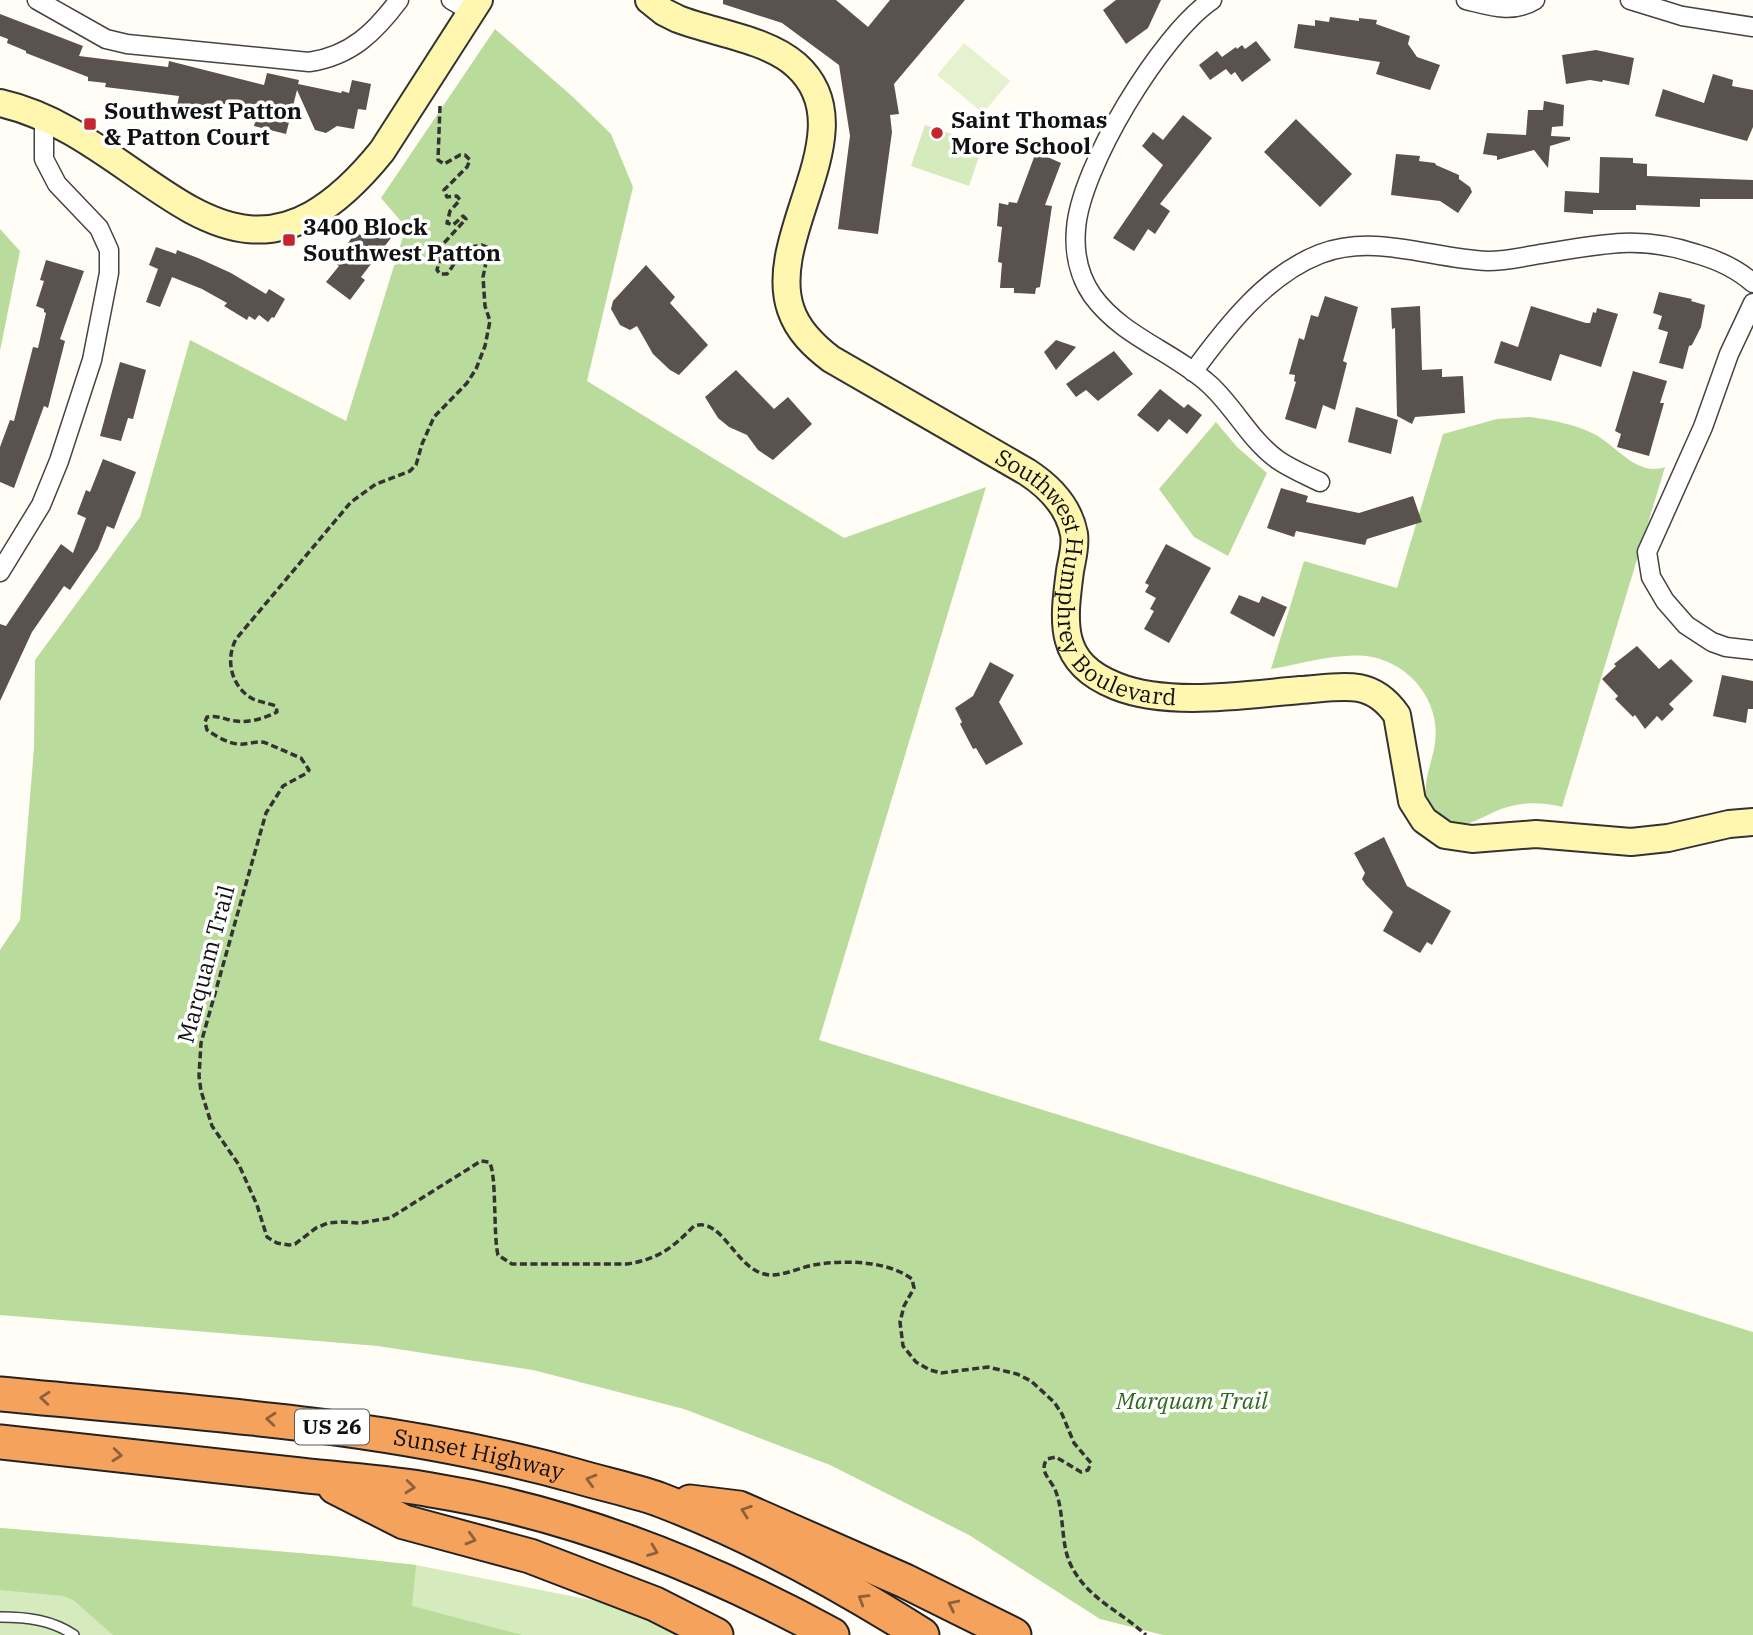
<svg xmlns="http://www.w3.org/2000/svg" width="1753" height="1635" viewBox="0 0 1753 1635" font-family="'IBM Plex Serif',serif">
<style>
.green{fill:#d5ebbd}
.forest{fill:#b9dc9c}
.pitch{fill:#e6f2cf}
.building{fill:#5a524d}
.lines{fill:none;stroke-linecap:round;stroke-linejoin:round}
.lane-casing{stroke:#444;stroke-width:12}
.street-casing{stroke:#444;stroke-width:21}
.secondary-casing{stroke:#333;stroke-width:30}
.highway-casing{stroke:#222;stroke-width:37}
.path{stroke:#333;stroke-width:3.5;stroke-dasharray:7 3.5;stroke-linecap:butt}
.lane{stroke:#fff;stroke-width:9}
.street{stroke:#fff;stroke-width:18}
.secondary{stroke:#fff6b0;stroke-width:26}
.highway{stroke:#f5a25d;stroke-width:33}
.oneway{stroke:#8e613b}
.poi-dot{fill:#c4262e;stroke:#fff;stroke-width:2.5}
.labels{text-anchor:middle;stroke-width:7;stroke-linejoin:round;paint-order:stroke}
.shield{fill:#fff;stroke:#585858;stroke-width:2}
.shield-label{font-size:21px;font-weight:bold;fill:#111}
.poi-label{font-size:23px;font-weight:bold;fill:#111;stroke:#fff;text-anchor:start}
.street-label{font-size:23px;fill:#111;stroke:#fff}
.park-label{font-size:23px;font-style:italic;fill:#2f6b1f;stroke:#fff}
</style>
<rect width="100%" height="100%" fill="#fffdf5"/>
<!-- green -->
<g class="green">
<polygon points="925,125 983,145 969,186 911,166"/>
<polygon points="0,1528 333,1556 416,1565 601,1602 637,1614 682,1635 0,1635"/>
</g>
<!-- forest -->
<g class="forest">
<polygon points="495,29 573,97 611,134 633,187 587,381 844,538 986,487 819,1040 1753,1332 1753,1635 1163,1635 1100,1619 969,1535 830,1465 684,1409 533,1370 378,1346 0,1315 0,950 20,920 34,748 35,660 140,517 190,340 346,421 406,227 381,198"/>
<polygon points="0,229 20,251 0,351"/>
<path d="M1530,417C1552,420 1574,424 1594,434C1617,446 1637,477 1665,467L1562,807C1543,802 1522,802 1504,808C1482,815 1467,832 1444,820C1435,816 1428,805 1426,795C1424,778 1433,759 1435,743C1441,700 1408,661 1366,656C1336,653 1301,664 1271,669L1304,561L1397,588L1443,434L1497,419Z"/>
<polygon points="1216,422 1237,447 1267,473 1228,556 1194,537 1159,489"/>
<polygon points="0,1528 333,1556 416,1565 412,1606 522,1635 113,1635 73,1600 64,1596 0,1590"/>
</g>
<!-- pitch -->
<polygon class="pitch" points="964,43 1010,81 983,113 937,75"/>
<!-- building -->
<g class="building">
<polygon points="723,0 836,0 868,27 890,0 965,0 894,84 899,114 890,115 892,132 878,234 838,229 850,136 839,65 782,23 723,4"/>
<polygon points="1116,0 1161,0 1148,28 1126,44 1103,10"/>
<polygon points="0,14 83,46 79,56 168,67 169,61 264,85 267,73 299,80 298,84 341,93 342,91 349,93 352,80 371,84 366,110 358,109 354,129 337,126 326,133 315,130 297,90 286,134 254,126 258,111 214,102 213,107 197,104 196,110 177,106 179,96 105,87 106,83 88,81 88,77 26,53 26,51 7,43 8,39 0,36"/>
<polygon points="1330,17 1359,21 1359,18 1377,20 1376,24 1410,36 1408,44 1417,57 1440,65 1430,90 1376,74 1380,62 1294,48 1298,24 1315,26 1315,20 1329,22"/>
<polygon points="1256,41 1271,60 1242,82 1235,72 1231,75 1226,69 1210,80 1199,65 1217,51 1222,57 1236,47 1237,49 1242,45 1245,49"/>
<polygon points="1596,50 1634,58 1629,85 1603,80 1602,82 1590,80 1566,84 1562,55"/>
<polygon points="1713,74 1733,80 1732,86 1753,90 1753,127 1747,141 1655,116 1663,89 1704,103"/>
<polygon points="1544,101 1564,105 1563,126 1552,127 1551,136 1570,137 1570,140 1550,146 1548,168 1534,150 1497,160 1497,156 1483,154 1487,133 1526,135 1528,110 1543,110"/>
<polygon points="1183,115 1212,138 1160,204 1170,211 1155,234 1148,229 1134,251 1113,238 1163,165 1142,146 1153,132 1163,140"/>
<polygon points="1296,119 1352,174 1320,207 1264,152"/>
<polygon points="1036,152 1061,163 1045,205 1052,206 1040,287 1036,288 1035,294 1014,293 1014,288 1000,288 1002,263 998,262 1002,227 997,226 999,203 1008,205 1009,202 1017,203"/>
<polygon points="1396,154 1420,156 1419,161 1435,163 1436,165 1459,175 1459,179 1470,187 1472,192 1458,213 1440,201 1391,195"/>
<polygon points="1600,157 1633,158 1633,163 1647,164 1647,176 1753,180 1753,199 1700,199 1700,207 1636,205 1636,210 1593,210 1593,214 1564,212 1565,191 1599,193"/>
<polygon points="378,222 394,234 361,277 365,280 350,300 326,282 339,266 334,262 356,232 365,238"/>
<polygon points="156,247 176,254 177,250 198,258 231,273 266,294 269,289 285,299 274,318 272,317 268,322 259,315 255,320 249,316 247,320 224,306 227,303 202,289 172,277 160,307 146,302 158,269 149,265"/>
<polygon points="46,260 84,271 60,339 65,341 48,408 44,406 14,488 0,482 0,447 10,420 14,421 33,347 38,348 46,313 44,312 44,309 36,306 44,281 40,280"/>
<polygon points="646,265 675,297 670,303 708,345 679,375 670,370 653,354 637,326 630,330 620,325 611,309 613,301"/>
<polygon points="1659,292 1692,299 1691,301 1705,305 1701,327 1692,345 1689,346 1683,369 1659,363 1668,332 1658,329 1662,316 1653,313"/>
<polygon points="1325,296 1358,307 1343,361 1347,363 1335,410 1323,405 1316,429 1285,419 1296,382 1294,381 1295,375 1289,374 1299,338 1304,340 1311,315 1318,317"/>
<polygon points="1420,306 1422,370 1442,369 1442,377 1463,376 1465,413 1415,417 1412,424 1397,416 1395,328 1392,329 1391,308"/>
<polygon points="1531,306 1586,323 1590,323 1593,312 1596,313 1597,308 1618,314 1601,367 1560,354 1551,381 1494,363 1501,341 1518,347"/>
<polygon points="1056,340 1076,347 1056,370 1044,352"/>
<polygon points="1114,351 1133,374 1098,401 1086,390 1076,397 1066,384"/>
<polygon points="120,362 146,370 133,419 128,418 121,441 100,436"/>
<polygon points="736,370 774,409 788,397 812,424 773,460 758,450 747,435 729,427 718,418 705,397"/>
<polygon points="1633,371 1667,381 1660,403 1664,403 1649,456 1617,447 1621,434 1615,431"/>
<polygon points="1160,389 1184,408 1188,404 1202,415 1187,434 1169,419 1158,432 1137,415"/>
<polygon points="1356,407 1398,420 1391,454 1348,442"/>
<polygon points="103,459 136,472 114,529 107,526 98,549 70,590 64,586 32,632 0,701 0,624 6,626 61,544 73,553 86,518 77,514 86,490 90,492"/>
<polygon points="1281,488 1308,496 1306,502 1359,513 1413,496 1422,522 1367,539 1365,545 1296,531 1294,537 1267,528"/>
<polygon points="1166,544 1211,568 1169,643 1144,629 1154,611 1150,609 1156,598 1145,592 1149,585 1145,583"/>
<polygon points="1239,595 1259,603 1262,596 1287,607 1274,637 1230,613"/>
<polygon points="1637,646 1659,669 1671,659 1693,681 1669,704 1674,709 1662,721 1657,716 1645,729 1635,715 1633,717 1615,699 1618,696 1602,679 1616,666 1614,664"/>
<polygon points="990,662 1014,675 999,702 1023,744 986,765 976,748 973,749 960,724 962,722 955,708 973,696"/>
<polygon points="1722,675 1753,681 1753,709 1748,709 1746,723 1713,716"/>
<polygon points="1384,837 1407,886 1451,911 1432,945 1427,942 1420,953 1383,931 1393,912 1366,885 1362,879 1365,873 1354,853"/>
</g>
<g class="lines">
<!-- lane casing -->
<g class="lane-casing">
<path id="lane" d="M0,1617C27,1617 52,1620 74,1635"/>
</g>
<!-- street casing -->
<g class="street-casing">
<g id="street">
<path d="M37,0L106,39L127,44L309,62C351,56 375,32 399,0"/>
<polyline points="451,0 472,12"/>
<path d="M1212,0C1161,34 1080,168 1076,229C1074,252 1079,276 1092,295C1122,337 1173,351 1210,385C1235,408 1250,440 1278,460C1291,469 1306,475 1320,482"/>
<path d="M1466,0C1491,6 1512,14 1535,0"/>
<polyline points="1630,0 1682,16 1753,27"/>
<polyline points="1753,303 1729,354 1703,427 1647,552 1651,577 1665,601 1686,625 1712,642 1726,647 1753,650"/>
<path d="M1193,372C1226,327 1266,275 1320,254C1376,233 1431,259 1488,261C1505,261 1523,257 1540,254C1600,245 1637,234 1697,254C1718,260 1736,268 1753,283"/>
<polyline points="0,572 41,505 59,461 92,360 109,273 109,250 99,228 57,184 44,159 44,119"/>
</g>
</g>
<!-- secondary casing -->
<g class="secondary-casing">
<g id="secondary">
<path id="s1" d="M649,0L664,12L678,19C714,33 767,39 796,65C868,129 764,234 791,310C798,331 814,346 831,359L1027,472C1050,487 1069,507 1074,534C1076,546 1072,559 1070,571C1063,624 1058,663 1116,686C1168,707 1244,695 1300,690C1319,689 1340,685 1359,688C1375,691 1388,702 1397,715L1412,801L1424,820L1445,835L1472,839L1536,834L1631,842L1668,838L1729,824L1753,822"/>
<path d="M0,103C152,137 231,338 382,151L479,0"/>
</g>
</g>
<!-- highway casing -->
<g class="highway-casing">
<g id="highway">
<path id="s2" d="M0,1394C194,1413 388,1423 576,1476C603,1484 632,1490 658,1499C751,1534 838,1582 922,1635"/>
<path d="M0,1442C100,1453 200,1464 300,1475C343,1480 388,1482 431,1490C573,1513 706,1566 832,1635"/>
<polyline points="335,1487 404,1522 530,1556 655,1604 716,1635"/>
<polyline points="690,1502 739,1508 905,1581 1014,1635"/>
</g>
</g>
<!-- path -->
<path class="path" d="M440,106L438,160L444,164L460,155H465L470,160L467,167L444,190L447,197L457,196L460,200L450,211L447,223L453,225L463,216L466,219L444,243L437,270L440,274H447C459,259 457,248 482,245L489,248L483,277L485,306L490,321L485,346L476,369L467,383L434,417L422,444L416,465L410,471L376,484L351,502L236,639C225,660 231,687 253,699C260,702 268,703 276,706L277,712C265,718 250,723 236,721C226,720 218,715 207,717L205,722L207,730C216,736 227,743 238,744C248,745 257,740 266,743L301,758L309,770L307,773L283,786L266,813L201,1043L199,1076L201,1091L212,1126L239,1165L257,1205L267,1237L277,1243L289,1245L295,1244L316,1228L328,1223L341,1222L360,1223L390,1218L481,1161L489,1162C497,1171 493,1236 498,1255L512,1264H627C659,1259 672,1248 694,1226C724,1216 736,1274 771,1275C785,1275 799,1268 813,1265C844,1260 886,1260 912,1279L914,1288L904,1306L900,1322L903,1346L916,1362L930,1370L941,1373L988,1367L1017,1374L1031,1381L1054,1402L1062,1414L1074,1443L1091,1463L1088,1470L1081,1472L1056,1457L1047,1459C1038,1472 1052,1480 1056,1492C1064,1514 1061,1540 1069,1561C1084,1597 1119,1610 1146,1635"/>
<!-- lane -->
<use href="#lane" class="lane"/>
<!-- street -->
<use href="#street" class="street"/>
<!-- secondary -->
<use href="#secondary" class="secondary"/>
<!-- highway -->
<use href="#highway" class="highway"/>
</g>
<!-- one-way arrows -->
<defs><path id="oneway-chevron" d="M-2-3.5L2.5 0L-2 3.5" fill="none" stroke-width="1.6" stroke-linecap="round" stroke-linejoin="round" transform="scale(1.75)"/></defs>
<g class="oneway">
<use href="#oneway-chevron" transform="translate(45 1398) rotate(-175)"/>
<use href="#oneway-chevron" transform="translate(271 1419) rotate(-175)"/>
<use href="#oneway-chevron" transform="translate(117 1455) rotate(6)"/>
<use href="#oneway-chevron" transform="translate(591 1480) rotate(-164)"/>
<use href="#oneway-chevron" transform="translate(410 1487) rotate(6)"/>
<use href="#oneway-chevron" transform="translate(746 1511) rotate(-160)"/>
<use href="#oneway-chevron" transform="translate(471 1539) rotate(16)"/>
<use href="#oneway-chevron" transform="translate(653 1551) rotate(21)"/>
<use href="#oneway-chevron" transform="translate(863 1599) rotate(-149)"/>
<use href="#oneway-chevron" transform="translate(953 1605) rotate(-154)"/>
</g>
<!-- markers -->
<g class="poi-dot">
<rect x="83" y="117" width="14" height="14" rx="3.5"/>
<circle cx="937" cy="133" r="7"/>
<rect x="282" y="233" width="14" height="14" rx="3.5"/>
</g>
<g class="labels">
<!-- shield labels -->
<rect class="shield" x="295" y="1409.5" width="74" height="35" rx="5"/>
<g class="shield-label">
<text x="332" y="1434">US 26</text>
</g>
<!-- poi labels -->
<g class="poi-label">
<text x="104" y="119">Southwest Patton<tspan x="104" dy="26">&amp; Patton Court</tspan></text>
<text x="951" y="128">Saint Thomas<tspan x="951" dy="26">More School</tspan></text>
<text x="303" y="235">3400 Block<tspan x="303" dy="26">Southwest Patton</tspan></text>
</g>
<!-- street labels -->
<g class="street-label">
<text dy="8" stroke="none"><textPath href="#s1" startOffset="852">Southwest Humphrey Boulevard</textPath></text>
<text transform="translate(206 964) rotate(-75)" y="8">Marquam Trail</text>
<text dy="8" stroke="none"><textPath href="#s2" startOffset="483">Sunset Highway</textPath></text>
</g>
<!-- park labels -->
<g class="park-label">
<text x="1192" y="1409">Marquam Trail</text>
</g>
</g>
</svg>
